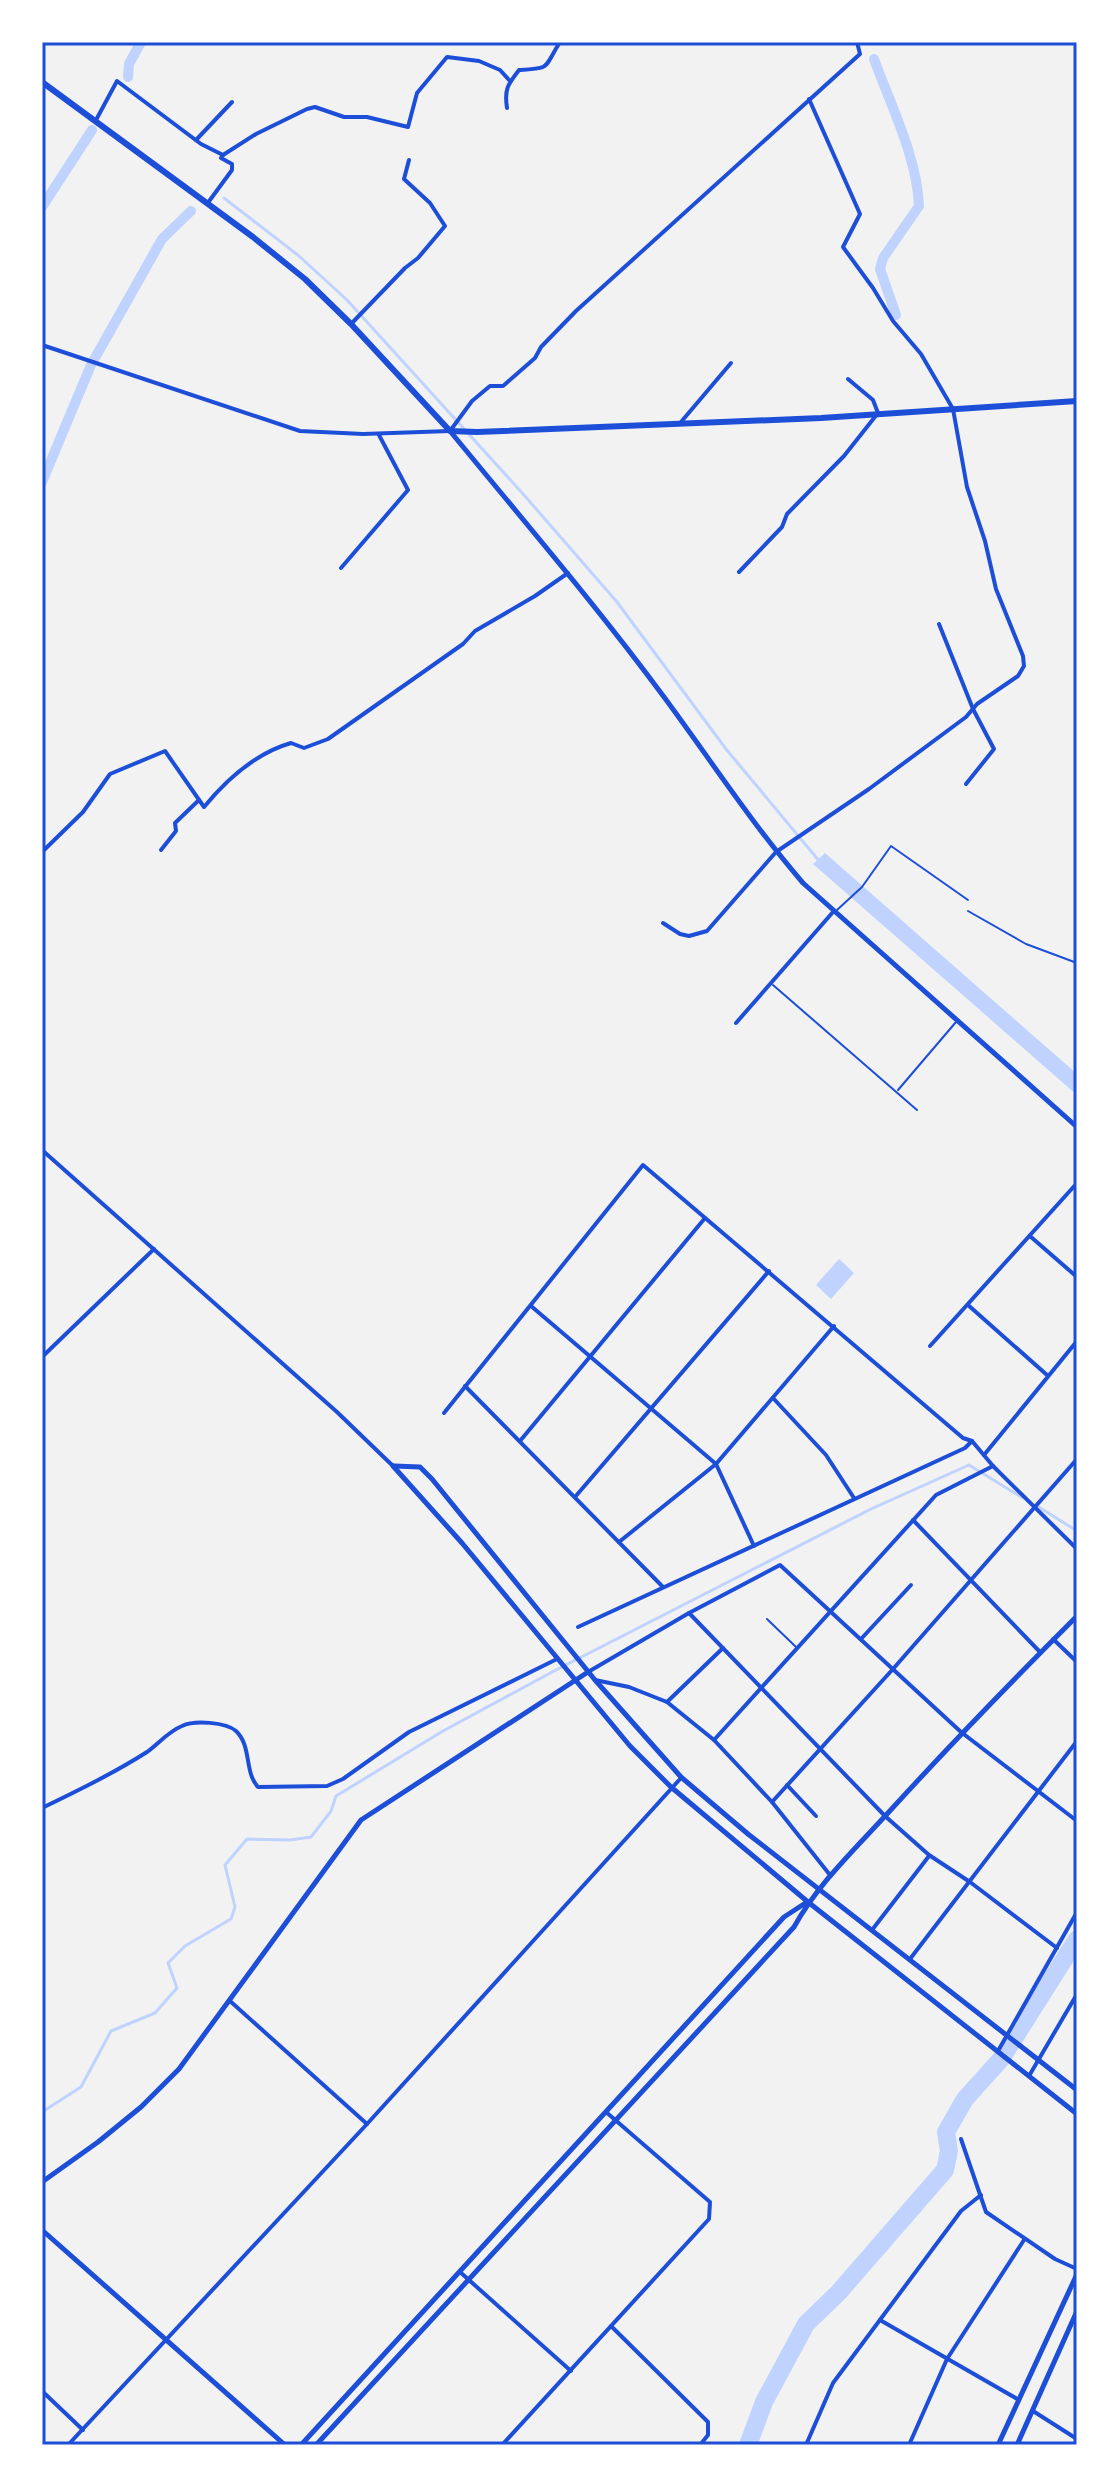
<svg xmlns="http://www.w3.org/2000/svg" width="1119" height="2487" viewBox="0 0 1119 2487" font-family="'DejaVu Sans',sans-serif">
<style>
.water{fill:#bfd3fe}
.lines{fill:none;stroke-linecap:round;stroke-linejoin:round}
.stream{stroke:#bfd3fe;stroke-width:3}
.canal{stroke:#bfd3fe;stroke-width:10}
.river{stroke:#bfd3fe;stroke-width:18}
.service{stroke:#1d4ed8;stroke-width:2}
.minor{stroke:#1d4ed8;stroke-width:4}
.tertiary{stroke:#1d4ed8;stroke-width:5}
.secondary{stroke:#1d4ed8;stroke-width:6}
.neatline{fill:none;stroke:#1d4ed8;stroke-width:3}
</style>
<rect width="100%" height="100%" fill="#f2f2f2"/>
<!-- water -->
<g class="water">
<polygon points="825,853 1077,1074 1077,1095 813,864"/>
<polygon points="839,1259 854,1273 831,1299 816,1285"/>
</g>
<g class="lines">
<!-- stream -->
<g class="stream">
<polyline points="224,198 299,256 347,300 524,495 617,602 726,749 820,862"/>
<polyline points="1037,1506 1077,1531"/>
<polyline points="42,2112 81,2087 111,2031 155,2013 177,1988 168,1963 185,1946 231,1919 235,1907 225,1865 247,1839 290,1840 311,1837 331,1811 336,1796 443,1731 554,1671 871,1509 969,1465 1023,1498"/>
</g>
<!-- canal -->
<g class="canal">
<path d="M874,59C891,106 917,157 919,206L883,258L880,269L896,315"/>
<polyline points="128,77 129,64 141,42"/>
<polyline points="42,207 92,130"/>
<polyline points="42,482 91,365 162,239 191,211"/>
</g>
<!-- river -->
<polyline class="river" points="748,2445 764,2402 806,2324 839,2292 945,2170 949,2151 946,2132 965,2099 1001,2059 1077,1939"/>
<!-- service -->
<g class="service">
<polyline points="837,910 862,887 891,846 968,900"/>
<polyline points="968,911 1026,944 1077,963"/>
<polyline points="773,985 917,1110"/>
<polyline points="898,1090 956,1022"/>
<polyline points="767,1619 796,1647"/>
</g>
<!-- minor -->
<g class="minor">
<path d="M507,108C504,89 508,84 519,70C552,68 543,69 560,42"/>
<polyline points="96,120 117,81 201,144 223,155"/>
<polyline points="196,140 232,102"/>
<polyline points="207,204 232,170 232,164 221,158 223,155 256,134 307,109 315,107 344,117 367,117 408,127 417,93 447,57 479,61 500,70 509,80"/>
<polyline points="351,324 405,268 418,258 445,226 430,203 404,179 409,160"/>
<polyline points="42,345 300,431 363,434 450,431 472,401 490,386 503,386 535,358 541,347 576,311 860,54 857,42"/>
<polyline points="681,422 731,363"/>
<polyline points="341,568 408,490 379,435"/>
<polyline points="739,572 782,527 787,514 844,456 878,413 873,400 848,379"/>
<polyline points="939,624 973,709 994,749 966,784"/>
<polyline points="161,850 176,831 175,823 199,800"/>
<path d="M42,852L83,812L110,774L165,751L204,807C227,779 256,753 291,743L304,748L328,739L463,644L475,631L535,596L568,573"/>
<polyline points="663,923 680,934 689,936 707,931 776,852 869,789 966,717 977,704 1018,676 1024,666 1023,656 996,589 985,541 967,487 953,409 921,354 893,321 873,288 843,247 860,214 809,99"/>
<polyline points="736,1023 833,912"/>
<polyline points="42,1150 337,1412 393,1466"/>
<polyline points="1031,1237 1077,1277"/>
<polyline points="968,1305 1047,1375"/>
<polyline points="531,1306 716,1464 754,1546"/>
<polyline points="930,1346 1077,1183"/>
<polyline points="42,1357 154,1249"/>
<polyline points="465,1386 663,1587"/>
<polyline points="773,1398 826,1455 854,1498"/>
<polyline points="444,1413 643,1165 963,1438 972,1441 993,1466 1077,1549"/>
<polyline points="520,1441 705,1218"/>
<polyline points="984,1455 1077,1341"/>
<polyline points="575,1497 769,1271"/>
<polyline points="913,1520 1040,1652"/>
<polyline points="619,1542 716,1464 834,1326"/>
<polyline points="689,1613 885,1816 929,1855 970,1882 1057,1948"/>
<polyline points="578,1627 965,1448 972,1441"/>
<polyline points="861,1639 911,1585"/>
<polyline points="1053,1639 1077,1662"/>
<polyline points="588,1672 689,1613 780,1565 961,1732 1077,1821"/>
<polyline points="595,1680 629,1687 667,1702 714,1740 772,1802 830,1875"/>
<polyline points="667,1702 723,1648"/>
<polyline points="714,1740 936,1495 993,1466"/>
<polyline points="787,1785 816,1816"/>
<polyline points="772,1802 893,1669 1077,1459"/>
<path d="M42,1808C77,1791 114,1773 147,1752C158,1744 169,1731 182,1726C194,1720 226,1722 236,1731C252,1746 244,1772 258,1787L327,1786L343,1779L409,1732L557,1659"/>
<polyline points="872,1930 929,1856"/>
<polyline points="910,1959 1077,1741"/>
<polyline points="230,2001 367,2124"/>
<polyline points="998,2051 1077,1912"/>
<polyline points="1029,2076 1077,1994"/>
<polyline points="961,2139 986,2212 1055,2259 1077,2269"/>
<polyline points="460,2272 571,2371"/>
<polyline points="880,2320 1019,2400"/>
<polyline points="611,2326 708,2422 708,2435 700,2445"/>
<polyline points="42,2391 83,2430"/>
<polyline points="1033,2411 1077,2439"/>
<polyline points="68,2445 367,2124 681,1778"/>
<polyline points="502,2445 709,2219 710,2202 606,2112"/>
<polyline points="806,2445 833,2383 961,2211 981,2195"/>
<polyline points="909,2445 947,2359 1024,2240"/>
</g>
<!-- tertiary -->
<g class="tertiary">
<path d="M450,431C522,519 596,605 664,697C710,759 752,824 803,883L1077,1127"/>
<polyline points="393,1466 462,1543 630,1746 671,1787 808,1902 1077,2114"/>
<polyline points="394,1466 420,1467 432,1479 595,1680 681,1777 748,1834 1077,2090"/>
<polyline points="42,2182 98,2142 141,2107 179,2069 361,1820 588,1672"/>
<polyline points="42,2230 285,2445"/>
<polyline points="301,2445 784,1917 807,1902"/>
<path d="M316,2445L794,1927C818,1884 853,1851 887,1814C949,1746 1012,1681 1077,1616"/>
<polyline points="998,2445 1077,2274"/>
<polyline points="1017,2445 1077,2311"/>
</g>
<!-- secondary -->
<polyline class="secondary" points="42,82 253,237 305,279 351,324 450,431 477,432 821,418 1077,401"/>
</g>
<!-- border -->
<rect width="1119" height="2487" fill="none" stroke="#ffffff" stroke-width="88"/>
<rect x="44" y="44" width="1031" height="2399" class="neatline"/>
</svg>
